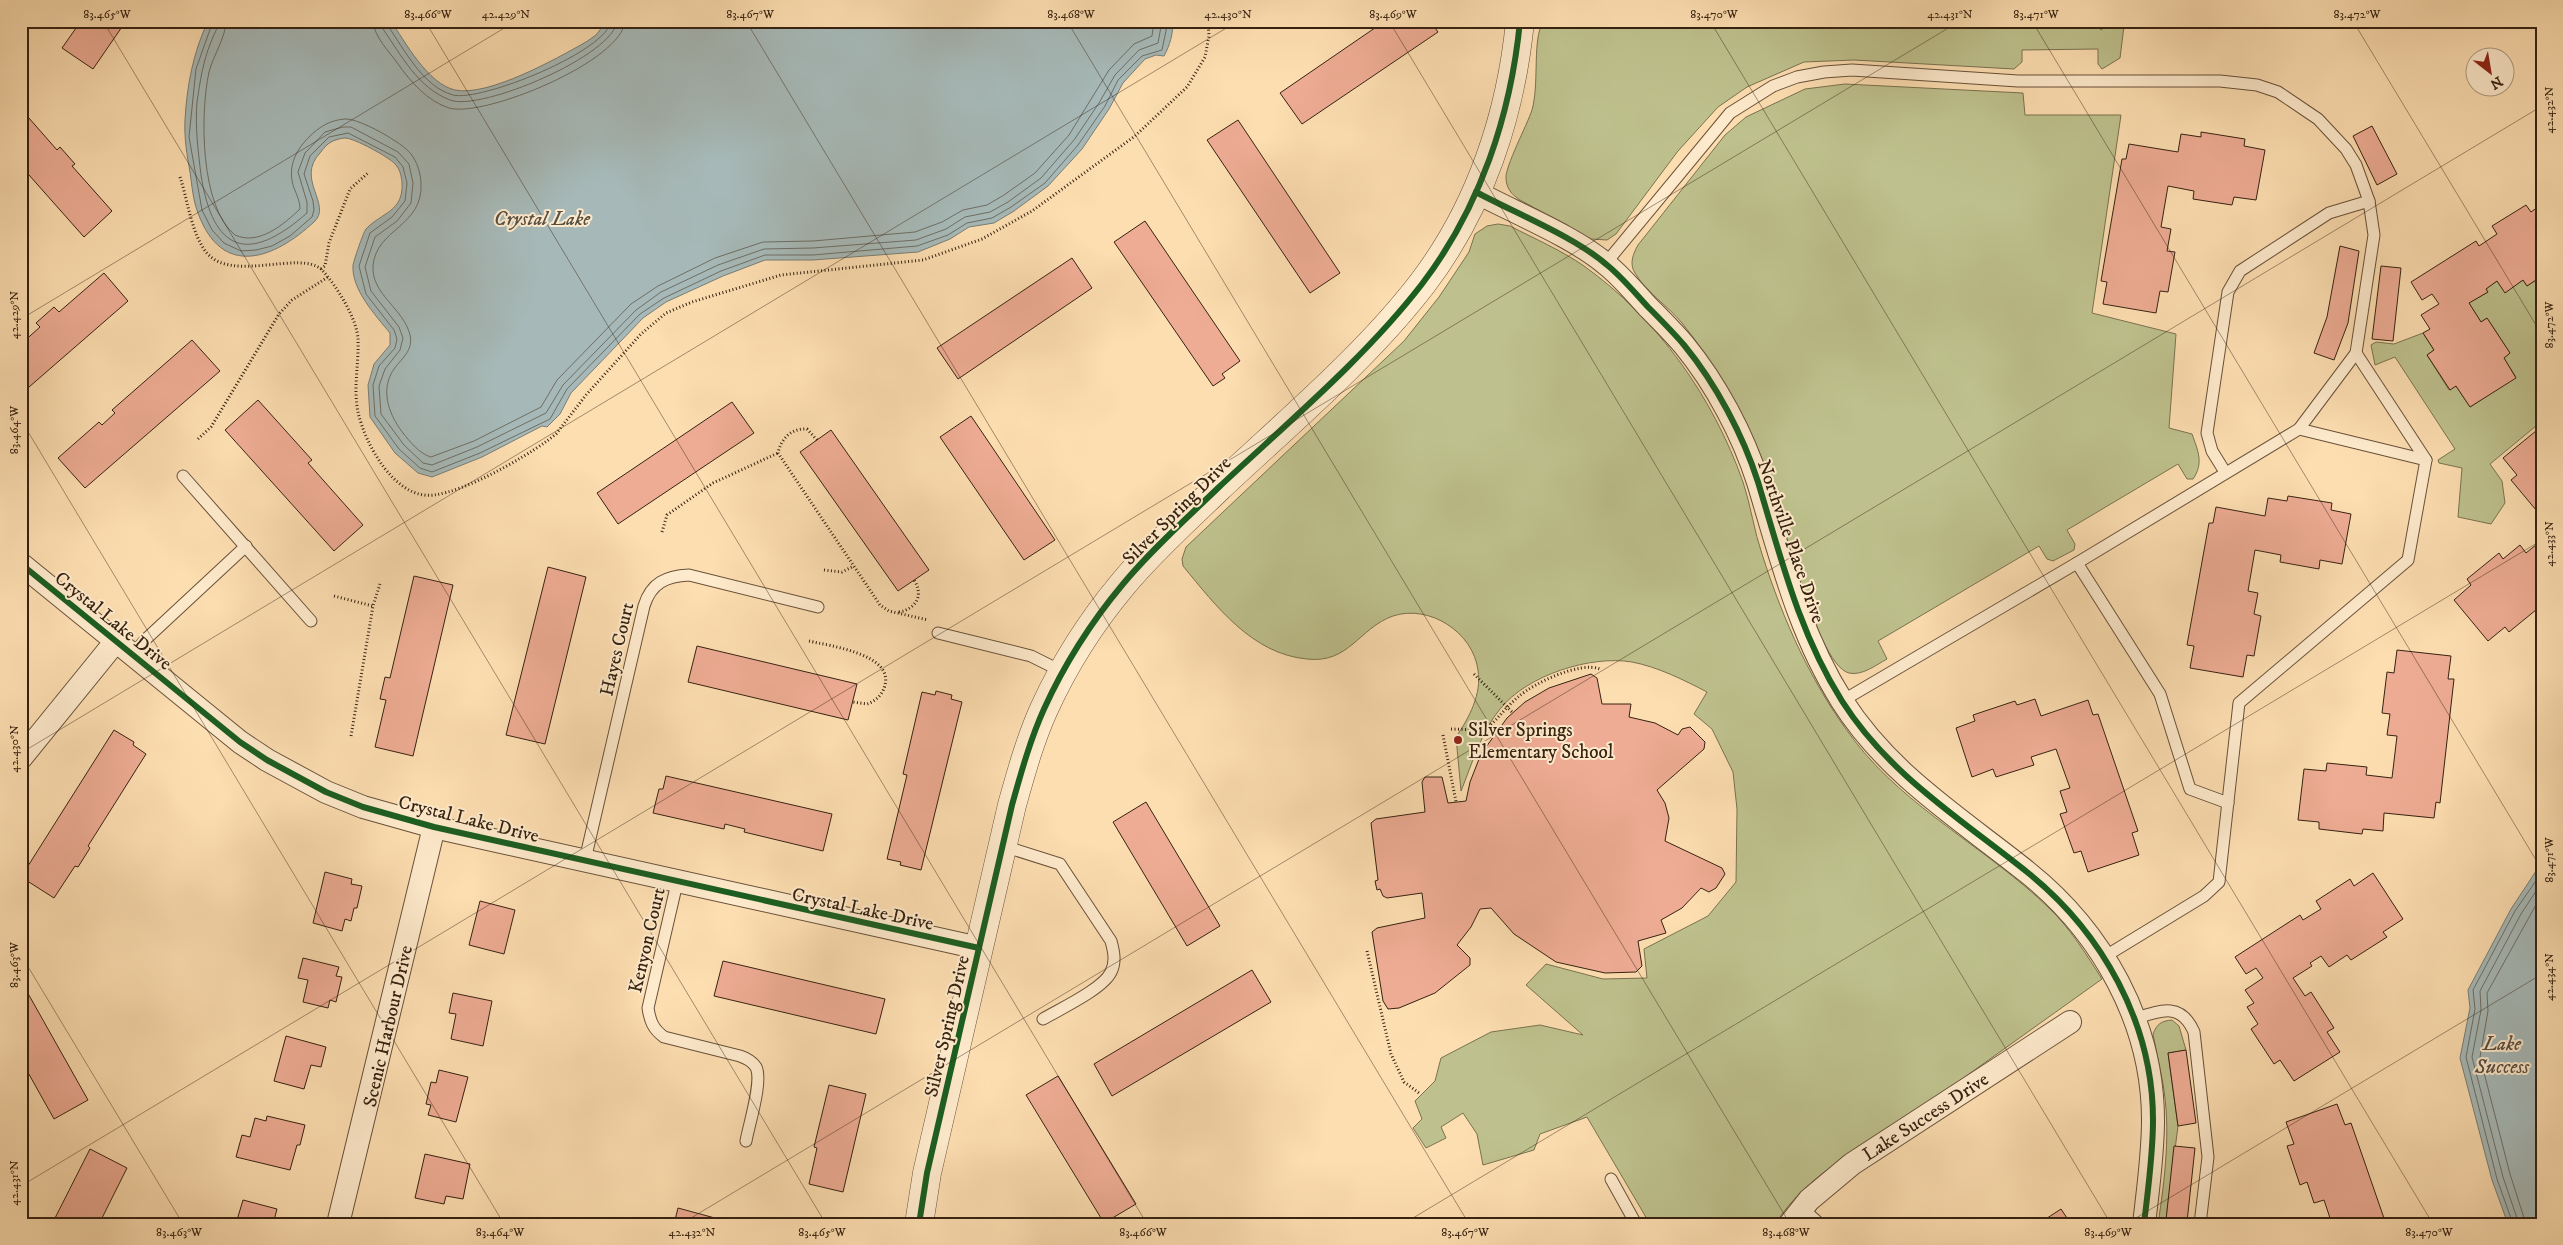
<svg xmlns="http://www.w3.org/2000/svg" width="2563" height="1245" viewBox="0 0 2563 1245" font-family="'IM FELL DW Pica',serif">
<style>
.green{fill:#bec18d;stroke:#7a724f}
.water{fill:#a6b9b8;stroke:#797d75}
.lines{fill:none;stroke-linecap:round;stroke-linejoin:round}
.shore{stroke:#6e6e64;stroke-width:1}
.building{fill:#eeac94;stroke:#362211}
.service-casing{stroke:#685139;stroke-width:13}
.minor-casing{stroke:#685139;stroke-width:24}
.tertiary-casing{stroke:#685139;stroke-width:29}
.path{stroke:#362211;stroke-width:3;stroke-dasharray:1 2.5;stroke-linecap:butt}
.service{stroke:#feeacc;stroke-width:11}
.minor{stroke:#feeacc;stroke-width:22}
.tertiary{stroke:#feeacc;stroke-width:28}
.cycleway-casing{stroke:#feeacc;stroke-width:9}
.cycleway{stroke:#1b5e20;stroke-width:6}
.ticks{fill:none;stroke:#362211;stroke-width:1;stroke-opacity:0.45}
.poi-dot{fill:#8f2418;stroke:#feeacc;stroke-width:2}
.labels{text-anchor:middle;stroke-width:4;stroke-linejoin:round;paint-order:stroke}
.street-label{font-size:19px;fill:#362211;stroke:#feeacc}
.poi-label{font-size:19px;fill:#362211;stroke:#feeacc;text-anchor:start}
.water-label{font-size:20px;font-style:italic;fill:#584f43;stroke:#feeacc}
.neatline{fill:none;stroke:#362211;stroke-width:2}
.ticks-label{font-size:12px;text-anchor:middle;fill:#362211}
</style>
<rect width="100%" height="100%" fill="#fddeb1"/>
<filter id="stains"><feTurbulence type="fractalNoise" baseFrequency=".004" numOctaves="4"/><feColorMatrix values="0 0 0 0 .2 0 0 0 0 .09 0 0 0 0 .02 0 0 0 .5 -.17"/></filter>
<radialGradient id="worn" r=".72"><stop offset=".6" stop-color="#630" stop-opacity="0"/><stop offset="1" stop-color="#630" stop-opacity=".3"/></radialGradient>
<!-- green -->
<g class="green">
<path d="M1552,21H2095L2101,30L2114,21H2124V26L2120,58L2102,69L2098,64V49L2022,50V62L2014,69L1854,60L1804,62L1747,87L1718,107L1678,151L1616,234L1607,240L1591,239L1520,200C1512,195 1506,188 1506,178C1505,167 1527,125 1532,110C1539,85 1533,46 1541,26Z"/>
<path d="M1845,84L2023,93L2025,115H2121L2092,313L2176,334L2169,428L2192,434C2198,451 2204,463 2193,479H2187L2178,464L2067,530L2075,544L2074,550L2053,561L2047,559L2039,546L1878,641L1887,659C1876,665 1862,676 1849,673C1814,664 1775,489 1759,452C1739,405 1714,363 1682,323C1668,306 1646,292 1635,273C1629,264 1633,254 1638,245L1725,135L1746,117L1805,89Z"/>
<path d="M1498,224L1510,226C1535,239 1561,250 1584,266C1658,319 1713,397 1743,482C1751,506 1754,531 1762,554C1783,620 1812,685 1854,740C1907,809 1987,848 2049,908C2070,928 2086,954 2102,979C2041,1022 1981,1066 1920,1109C1869,1144 1810,1170 1775,1224H1650L1587,1117L1540,1134L1534,1150L1483,1165L1477,1134L1463,1113L1441,1127L1446,1138L1426,1148L1413,1128L1422,1119L1415,1101L1435,1081L1441,1058L1491,1032L1540,1025L1583,1035L1526,985L1546,964L1603,979L1647,978L1644,949L1708,916L1736,882L1737,809L1733,772L1712,729L1694,714L1707,692C1684,680 1658,667 1632,662C1591,655 1527,675 1500,709C1481,732 1472,764 1461,791L1456,737C1469,718 1482,694 1478,670C1473,632 1429,604 1393,616C1359,628 1349,664 1307,659C1252,654 1216,606 1183,566L1182,559L1186,547L1404,341L1439,297L1469,252L1475,234L1487,226Z"/>
<polygon points="2542,276 2542,421 2490,464 2502,481 2505,503 2491,524 2458,517 2462,468 2439,463 2438,460 2455,449 2395,357 2375,365 2371,345 2376,342 2394,344 2423,333 2434,350 2427,355 2449,390 2456,386 2470,407 2516,377 2504,358 2510,353 2487,318 2481,322 2469,303 2488,292 2486,289 2497,281 2505,292 2523,280 2527,286"/>
<path d="M2172,1020L2179,1026L2186,1050L2168,1053L2178,1126L2166,1220L2187,1224H2158C2165,1178 2171,1130 2163,1084C2160,1067 2156,1051 2153,1034C2157,1024 2161,1021 2172,1020Z"/>
</g>
<!-- water -->
<g class="water">
<path d="M208,21H391C405,42 428,84 455,90C488,97 556,59 586,42L596,35L607,21H1173C1173,34 1170,45 1164,56L1156,55L1145,59L1123,83L1109,109L1082,149L1048,186L1014,211L994,223L969,227L950,239L918,252L813,260H765L723,276L666,302L643,318L571,393L560,414L547,427L542,426L482,457L432,477L418,473L395,453L370,417L368,385L374,364L390,345V333C376,316 351,289 353,265C354,260 363,233 366,229C382,212 404,212 402,182C401,175 400,169 395,164C389,157 354,138 345,138C342,138 334,140 331,142C327,144 323,149 320,153C295,179 333,205 314,222C274,259 222,279 198,213C193,200 192,186 190,172C187,155 184,138 185,120C187,85 193,53 208,21Z"/>
<polygon points="2542,862 2542,1224 2508,1224 2492,1180 2460,1058 2470,1008 2468,990 2511,909"/>
</g>
<g class="lines">
<!-- shore -->
<g class="shore">
<polyline points="213,21 196,69 189,137 202,210 212,230 224,243 241,251 256,250 272,246 290,236 312,217 314,210 313,201 304,174 310,156 329,137 348,133 395,157 403,167 407,183 405,201 392,217 370,233 359,266 366,294 394,330 397,339 395,348 379,366 373,385 375,416 399,449 420,468 432,472 480,453 550,419 567,389 640,314 664,298 721,271 765,255 813,255 917,246 948,235 967,223 992,218 1011,207 1045,183 1078,145 1105,106 1118,80 1142,56 1162,50 1168,21"/>
<path d="M219,21C218,29 213,35 211,42C203,61 200,82 197,102C195,127 198,150 201,175C213,252 248,265 307,213V202L298,172L305,153L325,132L343,127H351L398,152L409,164L413,183L411,203L397,221L375,237L365,267L371,291L399,327L403,338L400,350L385,369L379,386L381,414L404,445L423,463L432,465L477,447L546,413L563,385L636,310L661,292L718,265L764,249L813,248L916,240L946,229L965,217L990,212L1008,202L1041,178L1074,140L1099,103L1115,75L1139,50L1158,43L1162,21"/>
<path d="M226,21C226,37 213,56 209,72C200,113 200,207 235,235C259,246 284,224 300,209C300,202 297,195 294,188C287,168 295,151 309,137C319,127 330,120 345,119C359,118 403,143 411,154C417,162 420,171 421,182C424,227 376,228 373,266C371,294 404,309 410,335C414,353 398,360 391,374C381,394 390,416 403,433C410,442 420,454 431,457L474,441L541,407L557,380L631,304L658,286L715,258L763,242L813,241L915,232L942,222L963,210L987,205L1004,195L1035,173L1069,135L1109,70L1134,44L1152,36L1154,21"/>
<path d="M373,21C374,37 389,51 398,64C410,81 427,101 449,108C484,118 623,61 625,21"/>
<path d="M381,21L383,29C401,55 418,88 450,100C480,112 615,55 617,21"/>
<path d="M387,21L388,26C404,49 423,87 453,95C481,102 608,51 611,21"/>
<polyline points="2513,1224 2497,1179 2466,1057 2475,1009 2473,990 2515,911 2542,872"/>
<polyline points="2519,1224 2503,1177 2472,1057 2481,1010 2480,991 2521,914 2542,882"/>
<polyline points="2526,1224 2510,1174 2480,1057 2488,1011 2487,993 2542,894"/>
</g>
</g>
<!-- building -->
<g class="building">
<polygon points="81,21 126,21 93,69 62,48"/>
<polygon points="1385,21 1430,21 1438,32 1302,124 1280,93"/>
<polygon points="2097,21 2108,21 2101,26"/>
<polygon points="21,109 57,150 60,147 75,164 72,166 112,211 84,237 21,166"/>
<polygon points="1238,120 1340,273 1310,293 1207,140"/>
<polygon points="2372,126 2397,174 2377,185 2353,136"/>
<polygon points="2201,132 2245,139 2244,146 2265,150 2256,200 2234,197 2232,205 2193,199 2194,191 2168,186 2161,227 2171,229 2167,251 2175,252 2168,292 2160,291 2156,313 2103,304 2107,282 2101,281 2122,159 2126,159 2129,144 2178,152 2181,134 2201,137"/>
<polygon points="2542,204 2542,276 2527,286 2523,280 2505,293 2497,281 2486,289 2488,292 2469,303 2481,322 2487,318 2510,353 2504,358 2516,378 2470,407 2456,386 2450,390 2427,355 2434,350 2423,333 2430,329 2421,315 2439,304 2432,294 2422,300 2411,282 2476,241 2479,246 2497,234 2492,226 2526,205 2531,212"/>
<polygon points="1145,221 1240,361 1222,374 1225,378 1213,386 1114,242"/>
<polygon points="2340,246 2359,251 2348,323 2334,360 2314,353 2327,317"/>
<polygon points="1072,258 1092,288 958,379 937,348"/>
<polygon points="2381,266 2401,268 2393,341 2372,339"/>
<polygon points="104,273 128,301 21,394 21,344 40,327 36,323 54,307 59,312"/>
<polygon points="192,340 220,371 85,488 58,458 99,422 102,425 115,413 112,410"/>
<polygon points="258,400 312,460 308,463 363,525 334,551 225,430"/>
<polygon points="732,402 754,433 618,524 597,493"/>
<polygon points="971,416 1055,540 1024,560 940,437"/>
<polygon points="2542,426 2542,506 2536,510 2511,480 2517,475 2503,458"/>
<polygon points="831,430 929,570 898,591 800,452"/>
<polygon points="2288,496 2332,503 2331,510 2351,514 2342,564 2320,560 2319,569 2280,562 2281,555 2255,550 2248,591 2258,593 2254,614 2261,616 2254,656 2247,655 2243,677 2190,668 2194,646 2187,645 2209,523 2213,523 2216,507 2265,516 2268,498 2287,501"/>
<polygon points="2542,540 2542,605 2509,632 2505,627 2488,641 2454,600 2471,585 2467,579 2499,553 2503,559 2520,545 2526,553"/>
<polygon points="548,567 586,577 545,744 506,735"/>
<polygon points="414,576 453,585 413,756 375,747 386,700 380,699 385,677 390,678"/>
<polygon points="697,646 857,684 848,720 688,682"/>
<polygon points="2397,650 2451,656 2448,679 2454,679 2440,803 2436,802 2434,818 2384,813 2383,831 2363,829 2362,834 2319,829 2319,822 2298,820 2304,769 2326,771 2327,763 2367,767 2366,775 2392,778 2397,736 2387,735 2390,714 2382,713 2387,672 2394,673"/>
<polygon points="1591,674 1597,678 1602,704 1631,704 1629,717 1655,723 1678,735 1682,729 1690,727 1705,742 1704,749 1657,790 1665,803 1669,818 1665,841 1722,868 1725,874 1716,888 1709,892 1701,888 1682,908 1661,920 1666,933 1638,941 1642,966 1636,972 1605,973 1556,962 1514,934 1491,908 1480,909 1471,927 1457,945 1470,958 1470,965 1435,993 1399,1008 1388,1009 1383,1001 1372,932 1377,928 1425,918 1422,893 1387,898 1383,896 1380,889 1377,890 1375,881 1378,880 1371,823 1376,819 1425,812 1422,782 1425,777 1442,777 1448,803 1466,801 1470,782 1481,754 1507,718 1525,702 1549,688"/>
<polygon points="936,691 952,695 951,699 962,702 921,870 900,865 901,862 887,859 907,775 903,774 922,692 935,695"/>
<polygon points="2035,699 2041,716 2088,700 2093,715 2098,714 2138,831 2132,833 2139,855 2088,872 2081,851 2074,853 2060,814 2067,812 2060,791 2070,788 2056,749 2031,757 2034,765 1996,777 1993,769 1972,777 1956,728 1975,721 1973,715 2015,701 2017,705"/>
<polygon points="114,730 134,742 133,745 146,754 88,846 90,848 78,867 75,866 54,898 21,877"/>
<polygon points="666,776 832,814 823,851 744,832 745,829 725,824 724,829 653,813 659,789 663,789"/>
<polygon points="1146,802 1220,926 1187,946 1113,822"/>
<polygon points="325,872 352,879 351,884 362,886 357,908 354,908 351,921 345,919 342,931 313,923"/>
<polygon points="2373,873 2403,919 2383,932 2387,937 2351,960 2347,955 2329,967 2321,956 2310,963 2312,966 2293,978 2305,996 2311,992 2334,1028 2327,1032 2340,1052 2294,1081 2280,1060 2274,1064 2251,1029 2258,1024 2247,1007 2254,1003 2245,990 2263,978 2256,968 2246,974 2235,957 2300,915 2303,920 2321,909 2316,901 2350,879 2354,886"/>
<polygon points="480,901 515,910 504,954 469,945"/>
<polygon points="303,958 339,967 336,976 342,977 336,1002 330,1000 328,1008 303,1002 308,980 298,978"/>
<polygon points="723,961 885,999 876,1034 714,996"/>
<polygon points="1252,970 1271,1002 1112,1096 1094,1064"/>
<polygon points="21,981 88,1100 54,1119 21,1060"/>
<polygon points="453,993 492,1001 483,1046 451,1039 456,1014 449,1013"/>
<polygon points="286,1036 326,1047 321,1067 311,1065 304,1089 274,1081"/>
<polygon points="2186,1050 2196,1123 2178,1126 2168,1053"/>
<polygon points="439,1070 468,1077 456,1122 428,1115 431,1105 426,1104 431,1082 436,1083"/>
<polygon points="1058,1076 1136,1204 1104,1223 1026,1095"/>
<polygon points="829,1085 866,1094 843,1192 809,1184 817,1148 814,1147"/>
<polygon points="2337,1104 2345,1125 2351,1123 2386,1224 2332,1224 2324,1200 2314,1203 2307,1182 2300,1185 2287,1146 2294,1144 2286,1122"/>
<polygon points="267,1116 305,1125 300,1145 297,1145 290,1170 236,1157 242,1135 250,1137 255,1118 266,1121"/>
<polygon points="2174,1146 2195,1148 2187,1222 2166,1220"/>
<polygon points="90,1149 127,1168 99,1224 52,1224"/>
<polygon points="425,1154 470,1164 463,1199 446,1196 444,1204 415,1198"/>
<polygon points="243,1200 277,1209 273,1224 244,1224 237,1220"/>
<polygon points="678,1208 737,1224 674,1224"/>
<polygon points="2061,1209 2071,1224 2038,1224"/>
</g>
<g class="lines">
<!-- service casing -->
<g class="service-casing">
<g id="service">
<polyline points="1606,263 1730,113 1773,86 1797,77 1824,72 1852,70 2018,81 2220,81 2257,85 2278,92 2318,119 2346,149 2356,165 2369,201 2374,235 2356,353 2299,429 2077,563 1842,701"/>
<polyline points="2299,429 2426,460"/>
<polyline points="2225,472 2212,451 2207,433 2228,292 2240,271 2329,213 2369,201"/>
<polyline points="183,476 311,621"/>
<polyline points="2077,563 2160,694 2190,789 2228,803"/>
<polyline points="938,633 1031,656 1063,672"/>
<polyline points="133,654 146,639 246,546"/>
<path d="M1003,846L1060,864L1111,941C1114,952 1116,962 1111,972C1103,989 1060,1009 1043,1019"/>
<path d="M585,860L644,606C651,583 666,576 689,575L818,607"/>
<path d="M677,883L648,1008C650,1021 653,1029 664,1037L740,1056C746,1058 752,1061 756,1067C763,1081 749,1124 746,1141"/>
<polyline points="2104,957 2204,896 2219,882 2239,703 2408,560 2426,460 2356,353"/>
<path d="M2134,1019C2161,1010 2181,1002 2194,1032L2208,1157L2200,1224"/>
<polyline points="1611,1179 1636,1224"/>
<polyline points="1802,1208 1820,1224"/>
</g>
</g>
<!-- minor casing -->
<g class="minor-casing">
<g id="minor">
<path d="M1476,192C1515,213 1575,237 1607,265C1622,277 1635,293 1648,307C1660,319 1673,332 1684,345C1716,384 1743,435 1758,482C1781,558 1799,633 1842,701C1889,775 1961,819 2027,872C2102,932 2153,1023 2153,1120C2153,1155 2148,1189 2144,1224"/>
<polyline points="21,564 240,742 267,760 326,792 363,807 434,827 979,948"/>
<polyline points="21,758 116,641"/>
<polyline points="338,1224 434,827"/>
<polyline points="1790,1224 1809,1200 1852,1164 2070,1022"/>
</g>
</g>
<!-- tertiary casing -->
<g class="tertiary-casing">
<path id="tertiary" d="M919,1224L927,1173L1012,805C1021,773 1030,740 1044,709C1064,665 1092,621 1123,584C1152,549 1186,519 1218,488C1286,424 1365,358 1422,284C1480,208 1511,115 1520,21"/>
</g>
<!-- path -->
<g class="path">
<path d="M180,177C188,201 191,232 206,252C231,284 301,249 322,270C336,285 358,320 358,340C359,364 353,388 358,412C365,444 395,500 434,495C466,491 520,460 547,441L556,434L586,395L641,334L666,313L692,302L781,275L923,260L982,239L1032,211L1135,136L1187,87L1205,57L1209,36L1208,21"/>
<polyline points="321,269 325,266 329,243 350,189 368,173"/>
<polyline points="198,439 211,427 279,314 292,300 328,277"/>
<path d="M817,440L807,429C791,428 781,439 778,453L880,605L889,611L928,620"/>
<polyline points="662,532 667,515 713,483 778,453"/>
<polyline points="824,570 842,572 854,566"/>
<polyline points="334,596 373,606"/>
<path d="M899,612C916,609 924,595 914,580"/>
<path d="M809,641C830,646 893,654 885,685C883,694 876,701 867,704L853,702"/>
<polyline points="1474,674 1513,713"/>
<path d="M1451,729L1485,730C1497,720 1506,707 1518,697C1534,683 1580,661 1600,669"/>
<polyline points="1443,735 1456,802"/>
<polyline points="351,736 373,606 380,584"/>
<polyline points="1367,951 1391,1054 1404,1082 1419,1093"/>
</g>
<!-- service -->
<use href="#service" class="service"/>
<!-- minor -->
<use href="#minor" class="minor"/>
<!-- tertiary -->
<use href="#tertiary" class="tertiary"/>
<!-- cycleway casing -->
<g class="cycleway-casing">
<g id="cycleway">
<path d="M1476,192C1515,213 1575,237 1607,265C1622,277 1635,293 1648,307C1660,319 1673,332 1684,345C1716,384 1743,435 1758,482C1781,558 1799,633 1842,701C1889,775 1961,819 2027,872C2102,932 2153,1023 2153,1120C2153,1155 2148,1189 2144,1224"/>
<polyline points="21,564 240,742 267,760 326,792 363,807 434,827 979,948"/>
<path d="M919,1224L927,1173L1012,805C1021,773 1030,740 1044,709C1064,665 1092,621 1123,584C1152,549 1186,519 1218,488C1286,424 1365,358 1422,284C1480,208 1511,115 1520,21"/>
</g>
</g>
<!-- cycleway -->
<use href="#cycleway" class="cycleway"/>
</g>
<!-- ticks -->
<path class="ticks" d="M103,21L826,1224M425,21L1147,1224M746,21L1469,1224M1067,21L1790,1224M1389,21L2111,1224M1710,21L2433,1224M2032,21L2542,870M2353,21L2542,335M21,319L516,21M21,420L504,1224M21,753L1238,21M21,955L183,1224M21,1186L1960,21M681,1224L2542,106M1403,1224L2542,540M2126,1224L2542,974"/>
<!-- markers -->
<circle class="poi-dot" cx="1458" cy="740" r="5"/>
<g class="labels">
<!-- street labels -->
<g class="street-label">
<text transform="translate(1176 510) rotate(-45)" y="7">Silver Spring Drive</text>
<text transform="translate(1792 541) rotate(71)" y="7">Northville Place Drive</text>
<text transform="translate(114 620) rotate(39)" y="7">Crystal Lake Drive</text>
<text transform="translate(616 649) rotate(-77)" y="7">Hayes Court</text>
<text transform="translate(469 818) rotate(14)" y="7">Crystal Lake Drive</text>
<text transform="translate(863 908) rotate(12)" y="7">Crystal Lake Drive</text>
<text transform="translate(646 940) rotate(-77)" y="7">Kenyon Court</text>
<text transform="translate(387 1026) rotate(-77)" y="7">Scenic Harbour Drive</text>
<text transform="translate(946 1026) rotate(-77)" y="7">Silver Spring Drive</text>
<text transform="translate(1925 1116) rotate(-33)" y="7">Lake Success Drive</text>
</g>
<!-- poi labels -->
<g class="poi-label">
<text x="1468" y="736">Silver Springs<tspan x="1468" dy="22">Elementary School</tspan></text>
</g>
<!-- water labels -->
<g class="water-label">
<text x="542" y="225">Crystal Lake</text>
<text x="2502" y="1050">Lake<tspan x="2502" dy="23">Success</tspan></text>
</g>
</g>
<!-- margin -->
<rect width="2563" height="1245" fill="none" stroke="#fddeb1" stroke-width="55"/>
<!-- north arrow -->
<g transform="translate(2490 72) rotate(149)"><circle r="24" fill="#feeacc" stroke="#ae9a81"/>
<path d="M0-4L9 19L0 12L-9 19Z" fill="#8f2418"/>
<text y="-8" font-size="14" font-weight="bold" text-anchor="middle" fill="#362211">N</text>
</g>
<rect x="28" y="28" width="2508" height="1190" class="neatline"/>
<g class="ticks-label">
<text x="107" y="18">83.465°W</text>
<text x="428" y="18">83.466°W</text>
<text x="506" y="18">42.429°N</text>
<text x="750" y="18">83.467°W</text>
<text x="1071" y="18">83.468°W</text>
<text x="1228" y="18">42.430°N</text>
<text x="1393" y="18">83.469°W</text>
<text x="1714" y="18">83.470°W</text>
<text x="1950" y="18">42.431°N</text>
<text x="2036" y="18">83.471°W</text>
<text x="2357" y="18">83.472°W</text>
<text transform="translate(2549 110) rotate(-90)" y="4">42.432°N</text>
<text transform="translate(14 315) rotate(-90)" y="4">42.429°N</text>
<text transform="translate(2549 325) rotate(-90)" y="4">83.472°W</text>
<text transform="translate(14 430) rotate(-90)" y="4">83.464°W</text>
<text transform="translate(2549 544) rotate(-90)" y="4">42.433°N</text>
<text transform="translate(14 749) rotate(-90)" y="4">42.430°N</text>
<text transform="translate(2549 860) rotate(-90)" y="4">83.471°W</text>
<text transform="translate(14 965) rotate(-90)" y="4">83.463°W</text>
<text transform="translate(2549 977) rotate(-90)" y="4">42.434°N</text>
<text transform="translate(14 1183) rotate(-90)" y="4">42.431°N</text>
<text x="179" y="1236">83.463°W</text>
<text x="500" y="1236">83.464°W</text>
<text x="692" y="1236">42.432°N</text>
<text x="822" y="1236">83.465°W</text>
<text x="1143" y="1236">83.466°W</text>
<text x="1465" y="1236">83.467°W</text>
<text x="1786" y="1236">83.468°W</text>
<text x="2108" y="1236">83.469°W</text>
<text x="2429" y="1236">83.470°W</text>
</g>
<rect width="100%" height="100%" filter="url(#stains)"/>
<rect width="100%" height="100%" fill="url(#worn)"/>
</svg>
